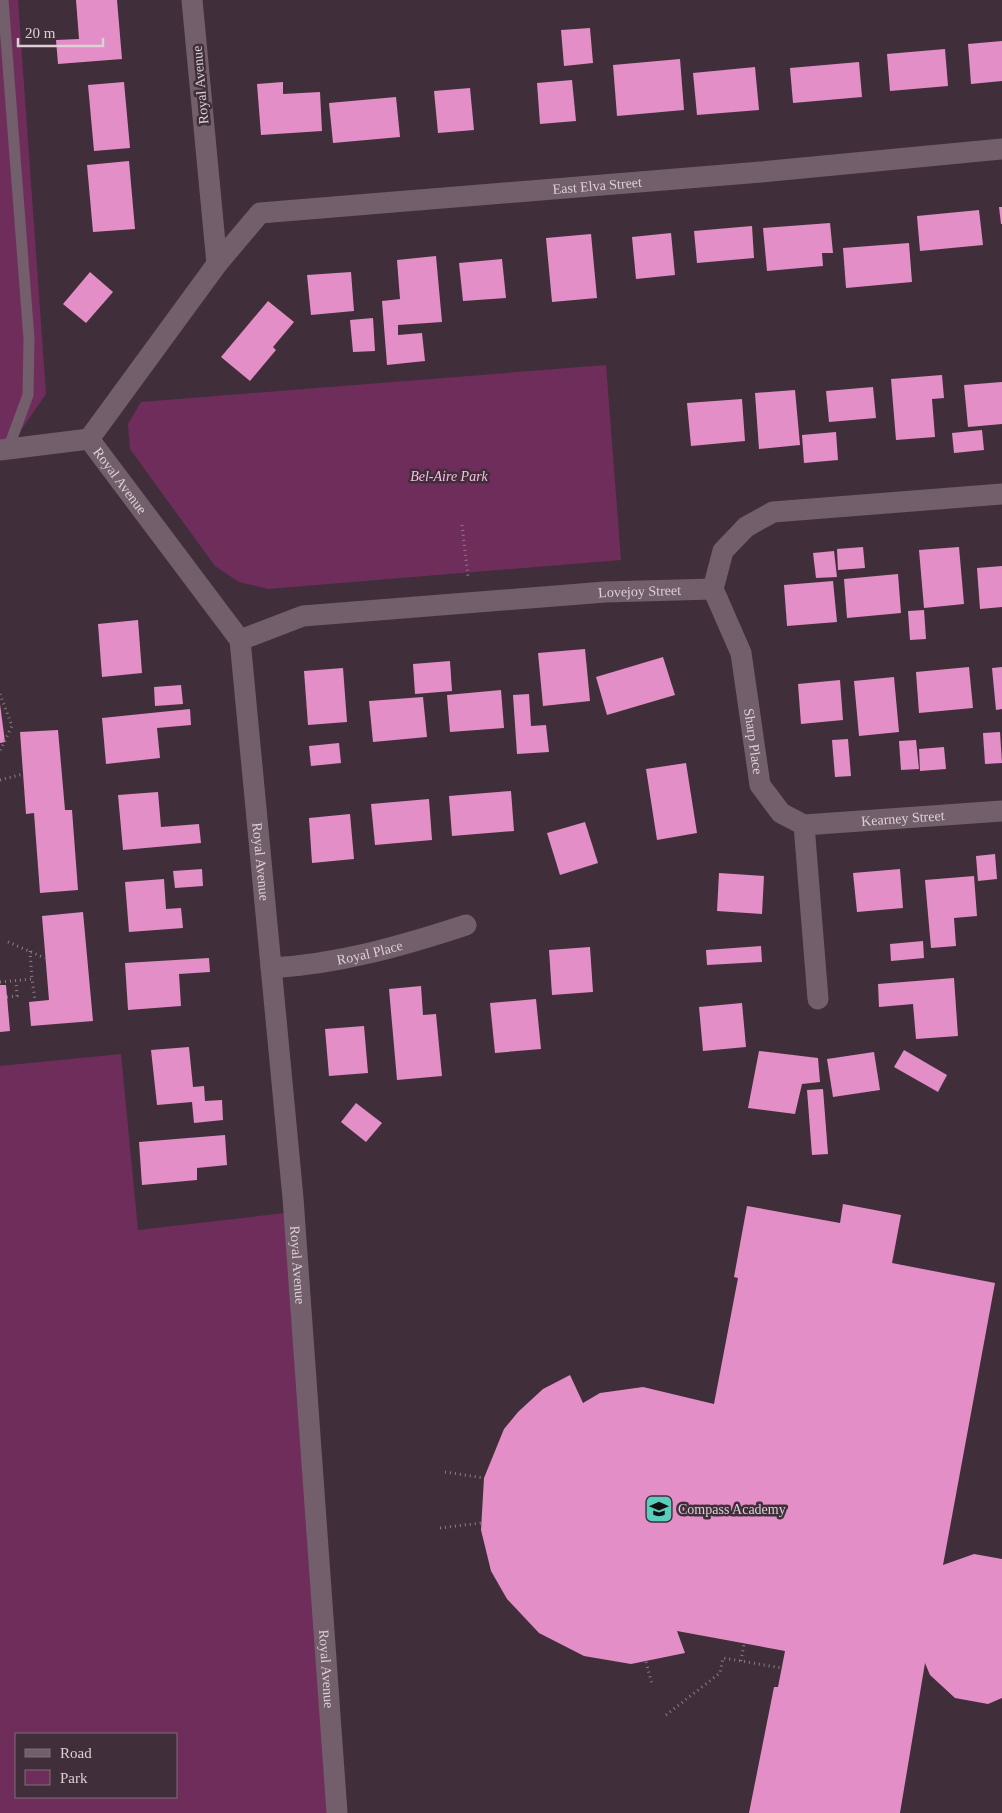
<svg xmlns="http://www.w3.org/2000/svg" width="1002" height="1813" viewBox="0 0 1002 1813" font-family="Georgia,serif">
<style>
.green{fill:#6f2d5b;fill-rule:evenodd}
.building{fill:#e38ec6}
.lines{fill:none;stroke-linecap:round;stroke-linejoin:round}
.path{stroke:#8b7c85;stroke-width:3;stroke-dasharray:1 4;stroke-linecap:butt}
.service{stroke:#725f6b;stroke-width:11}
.minor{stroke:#725f6b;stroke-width:21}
.labels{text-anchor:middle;stroke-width:5;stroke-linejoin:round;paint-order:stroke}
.street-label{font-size:14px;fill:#dcd0d7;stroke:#402f3a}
.park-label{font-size:14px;font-style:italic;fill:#febce6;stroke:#402f3a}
.poi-label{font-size:14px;fill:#dcd0d7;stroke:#402f3a;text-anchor:start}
</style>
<rect width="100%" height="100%" fill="#402f3a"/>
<!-- green -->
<g class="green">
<polygon points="0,0 18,0 46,394 8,449 0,450"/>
<polygon points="606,365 621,560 268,589 239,582 215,566 130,449 128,424 141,402"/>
<path d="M121,1054L138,1230L294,1212L337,1813H0V1066ZM16,1734H176V1797H16Z"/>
</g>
<!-- building -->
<g class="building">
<polygon points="76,0 117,0 122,59 58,64 56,40 79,39"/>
<polygon points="590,28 593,63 564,66 561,30"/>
<polygon points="1002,41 1002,81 971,84 968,44"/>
<polygon points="945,49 948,86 890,91 887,54"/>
<polygon points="680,59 684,110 617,116 613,65"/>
<polygon points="859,62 862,97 793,103 790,68"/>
<polygon points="755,67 759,110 697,115 693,73"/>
<polygon points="572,80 576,121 540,124 537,83"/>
<polygon points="124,82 130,148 94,151 88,85"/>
<polygon points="283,82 283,94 320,92 322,131 261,135 257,84"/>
<polygon points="470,88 474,130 438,133 434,91"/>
<polygon points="396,97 400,137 333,143 329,103"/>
<polygon points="129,161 135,229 93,232 87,165"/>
<polygon points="999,207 1002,207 1002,224 1001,224"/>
<polygon points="979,210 983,245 920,251 917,216"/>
<polygon points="830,223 833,253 822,253 823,266 767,271 763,228"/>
<polygon points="752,226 754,258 697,263 694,231"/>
<polygon points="671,233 675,275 636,279 632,237"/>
<polygon points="591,234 597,298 552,302 546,238"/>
<polygon points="909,243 912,282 846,288 843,248"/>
<polygon points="436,256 442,322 398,325 398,335 422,333 425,361 387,365 382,301 400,299 397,260"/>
<polygon points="502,259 506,298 463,301 459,263"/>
<polygon points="90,272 113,292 86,323 63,304"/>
<polygon points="351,272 354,311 311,315 307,275"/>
<polygon points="268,301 294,322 273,347 276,350 250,381 221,357"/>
<polygon points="373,318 375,351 353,352 350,320"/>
<polygon points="942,375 944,398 932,399 935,437 896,440 891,379"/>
<polygon points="1002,382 1002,424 968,427 964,385"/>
<polygon points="873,387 876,418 829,422 826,391"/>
<polygon points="795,390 800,445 759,449 755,393"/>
<polygon points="742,399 745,441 691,446 687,403"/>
<polygon points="982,430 984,450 954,453 952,433"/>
<polygon points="836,432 838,460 804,463 802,435"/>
<polygon points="863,547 865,568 838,570 837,549"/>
<polygon points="959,547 964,604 924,608 919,550"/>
<polygon points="834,551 837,577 816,578 813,553"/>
<polygon points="1002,566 1002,607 980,609 977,568"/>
<polygon points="898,574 901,613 847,618 844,579"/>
<polygon points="833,581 837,622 787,626 784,585"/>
<polygon points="924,610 926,639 910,640 908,611"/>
<polygon points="138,620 142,673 102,677 98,624"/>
<polygon points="585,649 590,701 543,706 538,653"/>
<polygon points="663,657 675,695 607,715 596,677"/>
<polygon points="450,661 452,691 415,694 413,664"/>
<polygon points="969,667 973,708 919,713 916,672"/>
<polygon points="1002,667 1002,709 996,710 992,668"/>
<polygon points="343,668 347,722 308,725 304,671"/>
<polygon points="894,677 899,732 859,736 854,681"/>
<polygon points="840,680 843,720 801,724 798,684"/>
<polygon points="181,685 183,704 155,706 154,687"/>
<polygon points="501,690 504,728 450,732 447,695"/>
<polygon points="529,694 531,726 546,725 549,752 517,754 513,695"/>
<polygon points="423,697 427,737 373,742 369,701"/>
<polygon points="0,704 5,742 0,743"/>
<polygon points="190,709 191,725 157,728 160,758 106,764 102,718"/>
<polygon points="58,730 65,810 72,810 78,890 40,893 34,813 26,814 20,732"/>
<polygon points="1000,732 1002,763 985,764 983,733"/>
<polygon points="848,739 851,776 835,777 832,740"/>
<polygon points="916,740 919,769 901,770 899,741"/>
<polygon points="339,743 341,763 311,766 309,746"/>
<polygon points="944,747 946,769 920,771 919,749"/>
<polygon points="686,763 697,833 657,840 646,769"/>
<polygon points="511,791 514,831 452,836 449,796"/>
<polygon points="158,792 161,827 199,824 201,843 123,850 118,795"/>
<polygon points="429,799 432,840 375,845 371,804"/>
<polygon points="350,814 354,859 312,863 309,818"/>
<polygon points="585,822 598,863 560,875 547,833"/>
<polygon points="995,854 997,879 978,881 976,856"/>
<polygon points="202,869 203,886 175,888 173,871"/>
<polygon points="900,869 903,908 857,912 853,873"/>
<polygon points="719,873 764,876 762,914 717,911"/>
<polygon points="974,876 977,916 954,918 956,946 931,948 925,880"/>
<polygon points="164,879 166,909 181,908 183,928 129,932 125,882"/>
<polygon points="83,912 93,1021 31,1026 29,1002 49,1000 42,916"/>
<polygon points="923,941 924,958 891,961 890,944"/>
<polygon points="761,946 762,962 707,965 706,950"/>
<polygon points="590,947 593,992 552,995 549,950"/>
<polygon points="209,958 210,972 179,974 181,1006 128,1010 125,963"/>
<polygon points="954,978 958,1036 916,1039 913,1004 879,1007 878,984"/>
<polygon points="0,985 6,985 10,1031 0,1032"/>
<polygon points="421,986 423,1015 436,1014 442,1076 397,1080 389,989"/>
<polygon points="536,999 541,1049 495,1053 490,1003"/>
<polygon points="742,1003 746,1047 703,1051 699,1007"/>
<polygon points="364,1026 368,1073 329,1076 325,1029"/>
<polygon points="189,1047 193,1087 204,1086 205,1101 222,1100 223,1120 194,1123 192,1102 157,1105 151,1050"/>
<polygon points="904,1050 947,1075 938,1092 894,1067"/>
<polygon points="759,1051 818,1058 820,1082 802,1084 795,1114 748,1108"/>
<polygon points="874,1052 880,1090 833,1097 827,1059"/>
<polygon points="823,1089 828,1154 812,1155 807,1090"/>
<polygon points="356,1103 382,1123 366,1142 341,1122"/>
<polygon points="225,1135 227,1165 197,1168 197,1180 142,1185 139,1142"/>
<polygon points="843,1204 901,1215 892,1263 995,1283 943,1565 974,1554 1002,1559 1002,1698 988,1704 955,1698 930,1675 925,1663 900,1813 749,1813 774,1687 778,1687 785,1651 677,1631 685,1653 631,1664 584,1656 539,1633 507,1599 491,1571 481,1530 484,1478 504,1429 518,1412 543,1389 570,1375 583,1403 600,1393 643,1387 714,1404 738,1278 734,1277 747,1206 840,1223"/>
</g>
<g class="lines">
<!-- path -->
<g class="path">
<polyline points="462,525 468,577"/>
<polyline points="0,694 12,726 0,751"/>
<polyline points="0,780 23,774"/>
<polyline points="8,942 45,958"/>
<polyline points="30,951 32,979"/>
<polyline points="0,982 32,979 35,1000"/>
<polyline points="7,997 17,996 16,981"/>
<polyline points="445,1472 484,1478"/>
<polyline points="440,1528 481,1523"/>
<polyline points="741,1661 744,1644"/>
<polyline points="646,1662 652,1684"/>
<polyline points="666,1715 720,1673 723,1658 782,1668"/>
</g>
<!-- service -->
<polyline class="service" points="3,0 29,339 28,395 8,449"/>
<!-- minor -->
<g class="minor">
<path id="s1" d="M217,264L260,213L761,172L1002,149"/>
<path id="s2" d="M89,439L240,640L293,1198L337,1813"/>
<polyline points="89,439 217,264 192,0"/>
<polyline points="0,450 89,439"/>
<path id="s3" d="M713,589L741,653L760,785L781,813L804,825L818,999"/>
<polyline points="713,589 723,551 746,527 773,512 1002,494"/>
<path id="s4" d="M240,640L303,616L605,592L713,589"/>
<path id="s5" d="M804,825L1002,811"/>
<path id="s6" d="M271,968C339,964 402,946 466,925"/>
</g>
</g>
<!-- icons -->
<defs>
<g id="school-square" transform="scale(1.4375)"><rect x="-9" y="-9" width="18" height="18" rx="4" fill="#5acebd" stroke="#402f3a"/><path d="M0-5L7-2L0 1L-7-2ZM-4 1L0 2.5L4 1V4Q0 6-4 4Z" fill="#111"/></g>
</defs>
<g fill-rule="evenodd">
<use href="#school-square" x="659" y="1509"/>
</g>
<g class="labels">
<!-- street labels -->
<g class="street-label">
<text transform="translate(200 85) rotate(-95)" y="5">Royal Avenue</text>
<text dy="5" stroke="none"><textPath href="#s1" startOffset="405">East Elva Street</textPath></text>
<text dy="5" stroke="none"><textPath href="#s2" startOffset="52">Royal Avenue</textPath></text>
<text dy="5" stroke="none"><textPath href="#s4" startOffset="405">Lovejoy Street</textPath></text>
<text dy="5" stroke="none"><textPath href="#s3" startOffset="159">Sharp Place</textPath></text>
<text dy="5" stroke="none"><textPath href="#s5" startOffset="99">Kearney Street</textPath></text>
<text dy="5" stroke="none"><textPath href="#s2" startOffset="474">Royal Avenue</textPath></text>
<text dy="5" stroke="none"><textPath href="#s6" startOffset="100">Royal Place</textPath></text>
<text dy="5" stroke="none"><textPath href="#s2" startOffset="879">Royal Avenue</textPath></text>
<text dy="5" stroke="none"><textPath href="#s2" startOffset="1284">Royal Avenue</textPath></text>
</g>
<!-- park labels -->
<g class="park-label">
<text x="449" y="481">Bel-Aire Park</text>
</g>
<!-- poi labels -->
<g class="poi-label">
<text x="678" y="1514">Compass Academy</text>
</g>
</g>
<!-- legend -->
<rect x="15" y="1733" width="162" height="65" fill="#402f3a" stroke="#7e6f79"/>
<rect x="25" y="1749" width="25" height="8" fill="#725f6b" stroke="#7e6f79"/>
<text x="60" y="1758" font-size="15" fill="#dcd0d7">Road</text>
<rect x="25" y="1770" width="25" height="15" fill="#6f2d5b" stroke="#7e6f79"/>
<text x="60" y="1783" font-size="15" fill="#dcd0d7">Park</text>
<!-- scale -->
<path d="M18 38v8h85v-8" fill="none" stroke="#dcd0d7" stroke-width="2.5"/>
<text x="25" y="38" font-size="15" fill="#dcd0d7" stroke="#402f3a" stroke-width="4" paint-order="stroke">20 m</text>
</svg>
